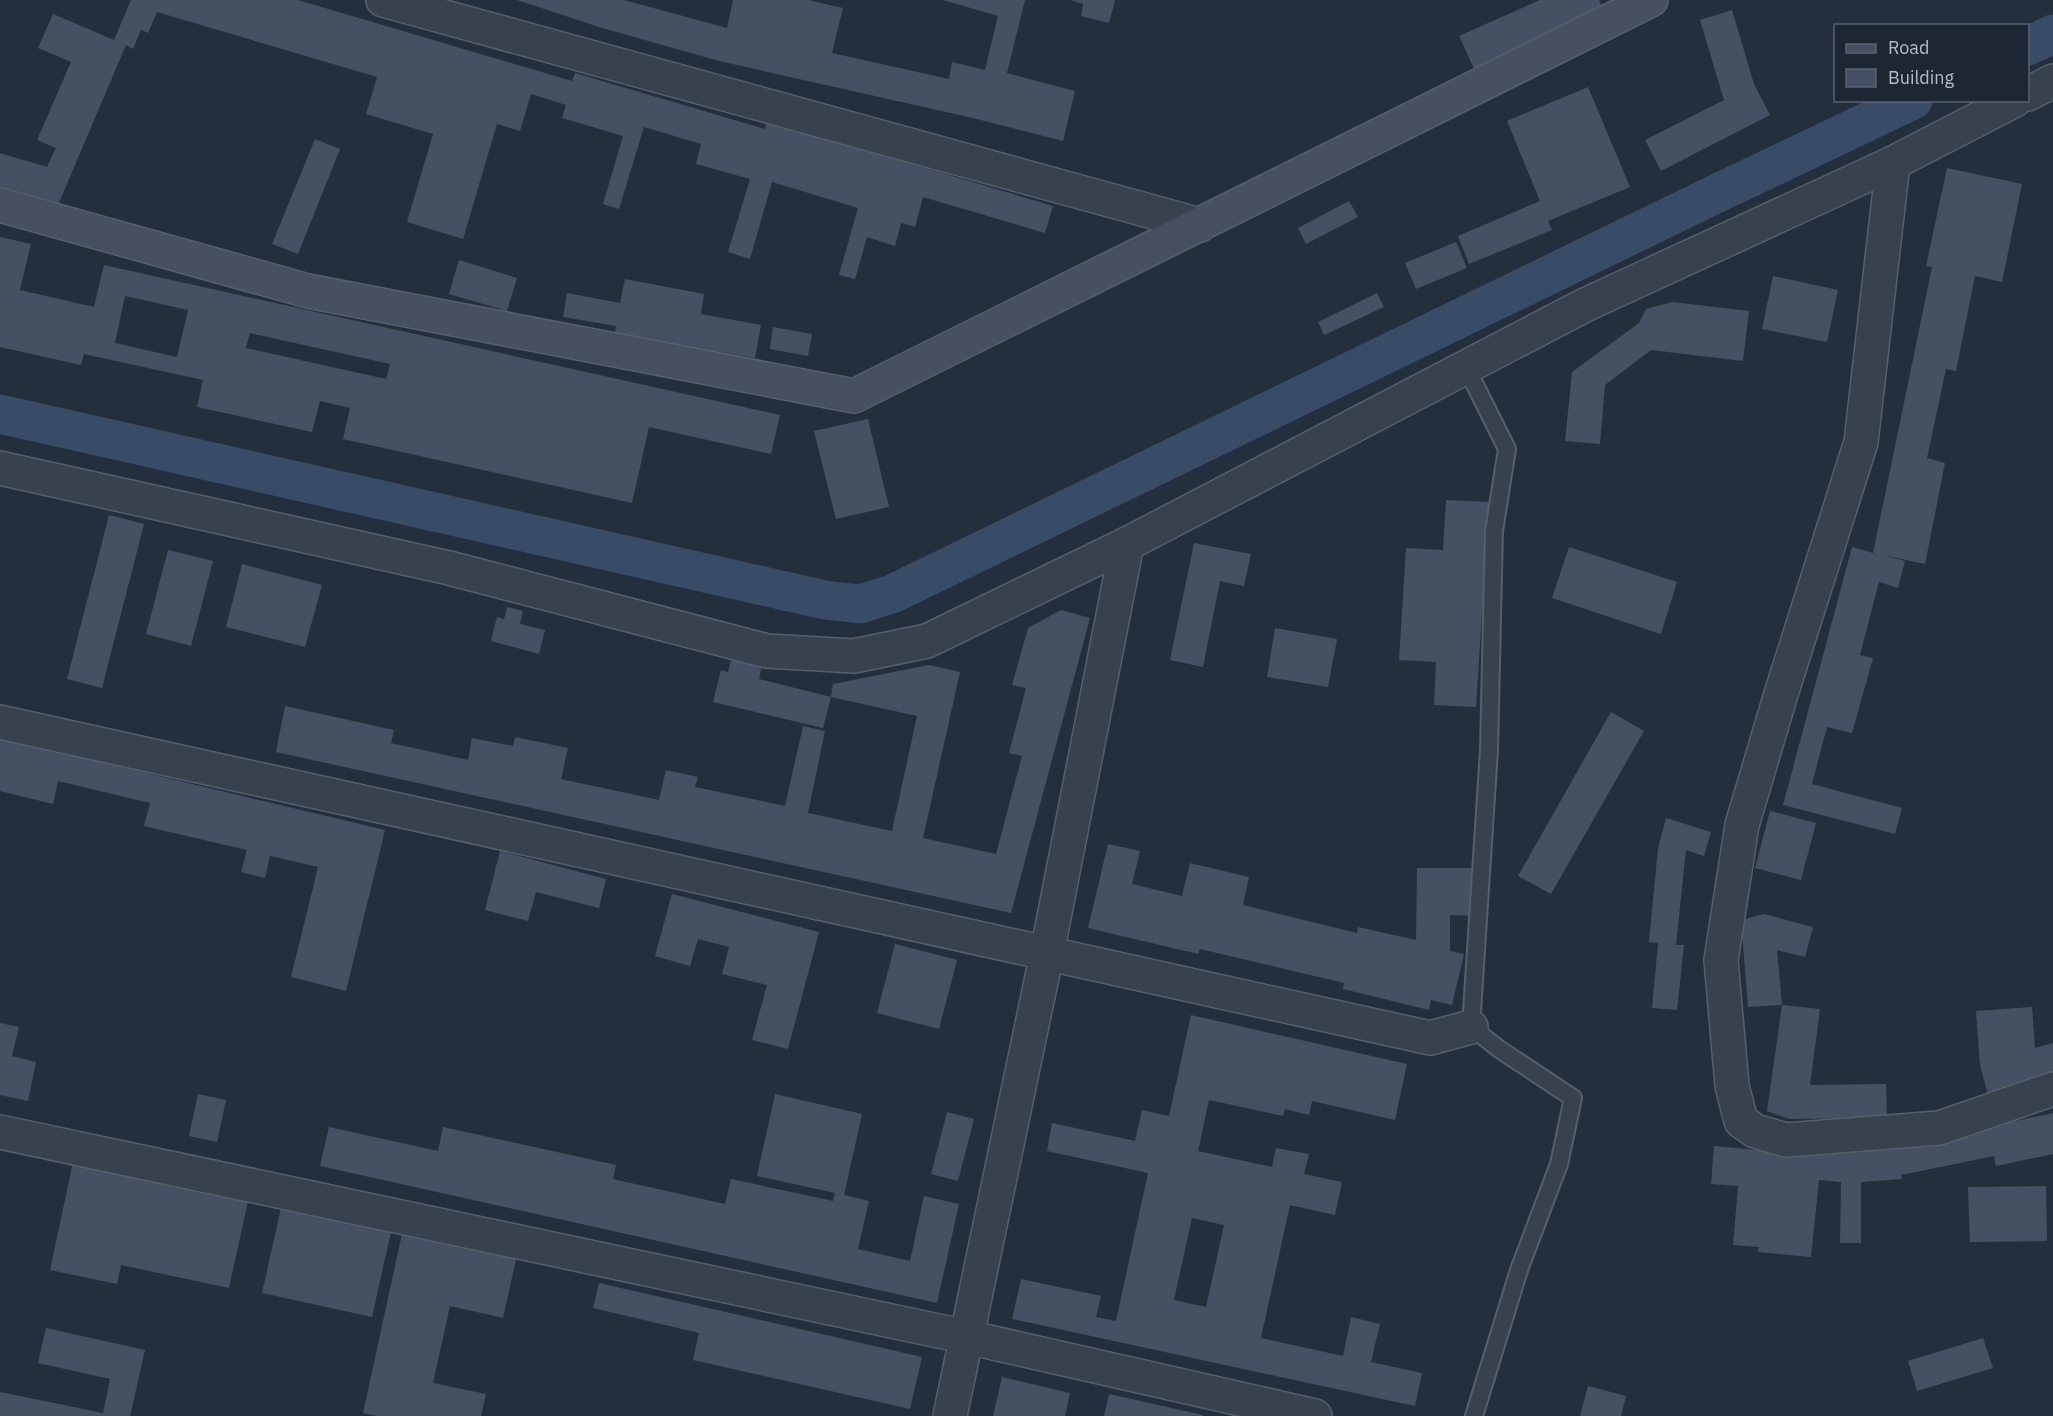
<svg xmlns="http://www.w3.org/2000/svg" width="2053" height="1416" viewBox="0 0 2053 1416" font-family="'IBM Plex Sans',sans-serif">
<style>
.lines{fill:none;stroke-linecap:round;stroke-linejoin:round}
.canal{stroke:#394c67;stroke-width:39}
.building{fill:#455162;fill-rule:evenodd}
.lane-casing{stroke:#565f6c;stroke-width:20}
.street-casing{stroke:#565f6c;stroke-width:36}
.secondary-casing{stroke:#565f6c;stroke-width:36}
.lane{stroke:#38414e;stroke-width:16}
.street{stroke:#38414e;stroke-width:33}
.secondary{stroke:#465061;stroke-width:33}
</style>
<rect width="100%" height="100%" fill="#242f3e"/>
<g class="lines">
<!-- canal -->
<g class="canal">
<polyline points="2028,46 2053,34"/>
<polyline points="0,414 825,600 860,604 892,594 1724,190 1913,100"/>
</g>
</g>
<!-- building -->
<g class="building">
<polygon points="131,0 298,0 572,81 575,73 765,129 767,121 1053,206 1045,233 923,197 915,227 901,223 895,246 867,237 855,279 839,275 858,208 772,182 750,259 728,252 750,179 696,164 701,144 644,127 619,209 603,204 623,136 562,118 566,105 531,94 520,131 497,124 463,239 407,222 433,134 366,114 377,77 157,12 148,33 141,30 133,49 126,45 58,205 0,187 0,153 47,167 56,148 37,140 71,62 38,48 53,14 114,40"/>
<polygon points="517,0 624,0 727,28 733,0 808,0 843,8 832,53 949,79 952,62 985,70 998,16 943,0 1025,0 1007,73 1075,91 1063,141 973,118 719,61 599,27"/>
<polygon points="1070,0 1115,0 1109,23 1081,16 1083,4"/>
<polygon points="1540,0 1599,0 1604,12 1475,71 1459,36"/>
<polygon points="1732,10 1754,84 1770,115 1661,171 1645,140 1724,100 1700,20"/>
<polygon points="1588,87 1630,187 1548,221 1552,230 1469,264 1458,236 1540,201 1507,121"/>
<polygon points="315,139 340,149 298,254 272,244"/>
<polygon points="1947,168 2022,184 2002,282 1975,276 1956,371 1946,369 1927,458 1945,463 1925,564 1882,555 1905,561 1898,588 1879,582 1860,655 1873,658 1852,733 1827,727 1812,784 1902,808 1895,834 1783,805 1852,547 1873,553 1932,267 1926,266"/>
<polygon points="1349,201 1358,217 1306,244 1298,228"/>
<path d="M0,237L31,244L20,290L94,307L104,265L780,415L771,454L649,427L632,503L343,439L350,408L320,401L312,432L197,407L203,380L84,354L81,365L0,347ZM125,296L188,310L177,357L115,343ZM250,333L390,364L386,379L246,348Z"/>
<polygon points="1456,242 1467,268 1416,289 1405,263"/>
<polygon points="459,260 517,278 507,311 449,294"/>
<polygon points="1773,276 1838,290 1827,342 1762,329"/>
<polygon points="625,279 704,294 701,314 761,325 755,358 615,333 616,326 563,317 567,293 620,303"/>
<polygon points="1377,293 1384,307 1324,335 1318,322"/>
<polygon points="1672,302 1749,311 1743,361 1651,350 1605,385 1600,444 1565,441 1572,372 1639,323 1646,309"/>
<polygon points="773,327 812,334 808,356 770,349"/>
<polygon points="868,419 889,507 836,519 814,431"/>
<polygon points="1446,500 1489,502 1476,707 1434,705 1436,662 1399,660 1406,548 1443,550"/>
<polygon points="109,515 144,524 102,688 67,679"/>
<polygon points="1194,543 1251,554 1244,586 1220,581 1203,667 1170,660"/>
<polygon points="1569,547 1677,582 1661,634 1552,598"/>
<polygon points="168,550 213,561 191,646 146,634"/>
<polygon points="242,564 322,585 305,647 226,627"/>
<polygon points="507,607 523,611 520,624 545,630 539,654 491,641 497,617 504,619"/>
<polygon points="1061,610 1090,618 1011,913 276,752 285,706 394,730 391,743 468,760 472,738 513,746 515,737 568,748 561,779 659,800 666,770 698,777 695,787 785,806 803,726 825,731 808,813 892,831 917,716 831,697 833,684 929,665 960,672 923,838 996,854 1022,756 1009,753 1026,688 1012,685 1028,628"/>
<polygon points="1275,628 1337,639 1328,687 1267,677"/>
<polygon points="732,656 762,663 759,679 831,697 823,728 713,702 721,670 728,672"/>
<polygon points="1611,712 1644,731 1551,894 1518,876"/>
<polygon points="0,738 385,830 346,991 291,977 318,867 270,856 265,878 241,872 247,850 144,826 150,803 58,781 53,804 0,791"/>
<polygon points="1770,811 1816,823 1801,880 1755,868"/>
<polygon points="1666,818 1711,832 1704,856 1686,850 1676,945 1684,945 1677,1010 1652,1008 1658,943 1649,942 1658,848"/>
<polygon points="1108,844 1140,851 1132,884 1182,896 1190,863 1249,877 1243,905 1357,933 1358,927 1416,940 1417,868 1478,868 1478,916 1450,915 1450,951 1464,954 1452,1005 1431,1000 1429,1010 1343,989 1344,983 1200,949 1198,954 1088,928"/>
<polygon points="500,851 606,879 599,908 536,892 528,921 485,910"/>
<polygon points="672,894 819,932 788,1049 752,1040 767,985 722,974 729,947 698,939 690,966 655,956"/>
<polygon points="1764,914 1813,927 1805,957 1777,950 1782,1005 1748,1007 1741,920"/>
<polygon points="895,944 957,960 939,1029 877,1013"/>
<polygon points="1782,1005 1820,1009 1810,1085 1886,1084 1887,1118 1789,1119 1767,1111"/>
<polygon points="2032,1007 2035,1048 2053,1043 2053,1076 1988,1095 1980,1065 1976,1011"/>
<path d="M1191,1015L1407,1064L1395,1120L1312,1101L1309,1115L1285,1109L1283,1116L1209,1100L1198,1151L1272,1167L1276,1148L1309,1154L1304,1174L1342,1182L1335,1215L1290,1205L1261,1338L1343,1356L1351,1317L1380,1324L1371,1362L1422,1373L1415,1406L1012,1319L1021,1279L1101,1296L1096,1317L1116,1321L1148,1173L1047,1151L1052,1123L1135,1141L1142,1110L1169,1116ZM1192,1218L1224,1225L1206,1307L1174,1300Z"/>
<polygon points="0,1023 19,1027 12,1056 36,1062 28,1101 0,1095"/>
<polygon points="198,1094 226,1100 217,1142 189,1136"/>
<polygon points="775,1094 862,1114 844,1195 869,1201 858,1249 910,1261 924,1196 959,1204 937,1303 320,1166 329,1127 438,1151 443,1127 616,1165 613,1179 725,1204 731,1179 833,1201 835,1193 757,1176"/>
<polygon points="947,1112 974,1119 958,1181 931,1174"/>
<polygon points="2053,1113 2053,1154 1996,1166 1994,1156 1901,1175 1902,1179 1861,1182 1861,1243 1840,1243 1841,1182 1819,1180 1811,1257 1758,1252 1759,1247 1733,1245 1738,1186 1711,1184 1714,1146 1768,1151 1900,1146"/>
<polygon points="73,1162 248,1201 229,1288 121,1265 117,1284 50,1270"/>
<polygon points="2046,1186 2047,1241 1970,1242 1968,1187"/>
<polygon points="281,1208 391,1232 372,1317 262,1293"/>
<polygon points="402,1234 516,1259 503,1318 450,1306 433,1383 486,1394 481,1416 377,1416 363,1413"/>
<polygon points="599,1283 922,1357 910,1409 693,1360 699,1333 593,1308"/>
<polygon points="46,1328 145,1350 130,1416 0,1416 0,1392 103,1413 110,1379 38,1363"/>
<polygon points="1983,1338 1993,1368 1917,1391 1908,1361"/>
<polygon points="1002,1377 1070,1393 1065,1416 993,1416"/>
<polygon points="1588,1386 1626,1396 1621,1416 1580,1416"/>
<polygon points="1109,1394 1203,1415 1203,1416 1104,1416"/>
</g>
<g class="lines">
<!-- lane casing -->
<g class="lane-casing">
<polyline id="lane" points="1466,367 1507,449 1494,531 1489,750 1471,1027 1499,1049 1573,1098 1559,1164 1519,1270 1474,1416"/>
</g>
<!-- street casing -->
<g class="street-casing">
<g id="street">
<polyline points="383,0 1200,225"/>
<polyline points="2028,94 2053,81"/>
<polyline points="1893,163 2015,100"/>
<polyline points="0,468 449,568 767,651 854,656 927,641 1127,544 1585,305 1893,163 1861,442 1781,694 1742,825 1721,960 1732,1086 1741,1121 1755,1131 1786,1140 1939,1128 2053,1089"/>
<polyline points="0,722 1430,1038 1471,1027"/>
<polyline points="0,1132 967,1337 1315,1416"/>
<polyline points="950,1416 1047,953 1127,544"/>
</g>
</g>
<!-- secondary casing -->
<g class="secondary-casing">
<polyline id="secondary" points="0,205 308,291 854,396 1651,0"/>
</g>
<!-- lane -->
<use href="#lane" class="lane"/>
<!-- street -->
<use href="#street" class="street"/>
<!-- secondary -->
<use href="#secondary" class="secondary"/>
</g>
<!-- legend -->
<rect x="1834" y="24" width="195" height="78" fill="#1d2633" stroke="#59626f" stroke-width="1.5"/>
<rect x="1846" y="44" width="30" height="9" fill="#465061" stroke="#59626f" stroke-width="1.5"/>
<text x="1888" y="54" font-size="18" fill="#b4bcc9">Road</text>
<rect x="1846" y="69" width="30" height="18" fill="#455162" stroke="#59626f" stroke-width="1.5"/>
<text x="1888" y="84" font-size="18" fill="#b4bcc9">Building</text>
</svg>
